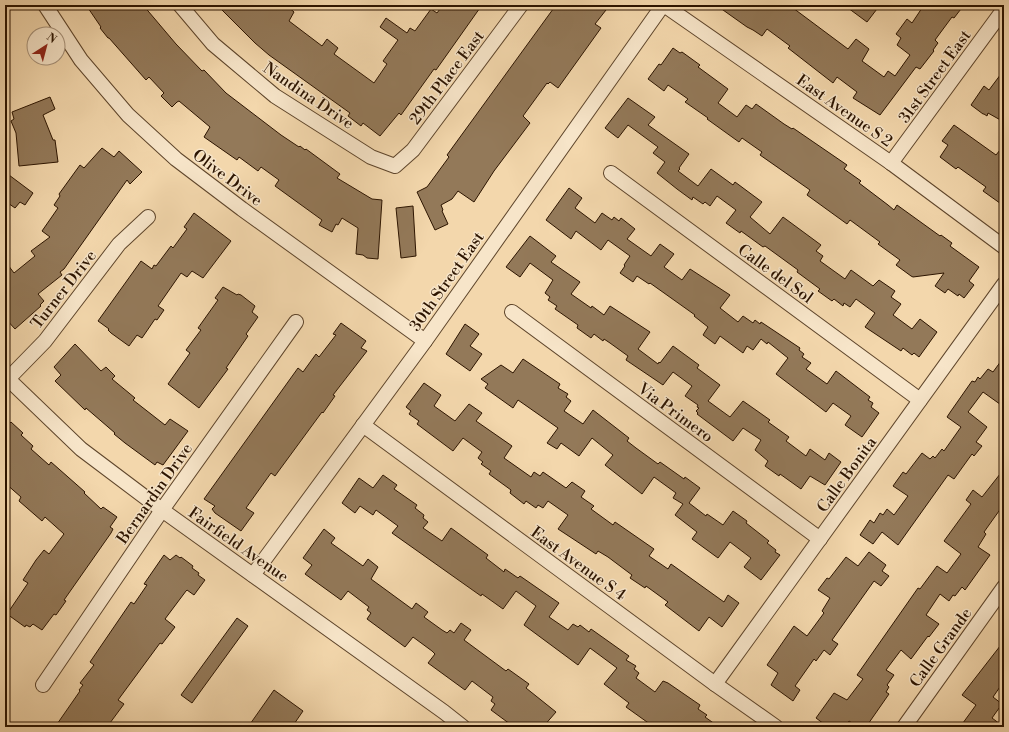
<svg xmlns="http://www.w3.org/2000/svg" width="1009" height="732" viewBox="0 0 1009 732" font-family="'Libre Bodoni',serif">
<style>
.building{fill:#937959;stroke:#2c1400}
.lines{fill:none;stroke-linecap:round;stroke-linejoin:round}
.minor-casing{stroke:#5e452b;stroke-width:16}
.minor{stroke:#f7e5c9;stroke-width:14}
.labels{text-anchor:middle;stroke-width:3;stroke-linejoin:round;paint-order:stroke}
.street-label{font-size:16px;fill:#2c1400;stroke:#f7e5c9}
</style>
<rect width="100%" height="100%" fill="#f3d7ac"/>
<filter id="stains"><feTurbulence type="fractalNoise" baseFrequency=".005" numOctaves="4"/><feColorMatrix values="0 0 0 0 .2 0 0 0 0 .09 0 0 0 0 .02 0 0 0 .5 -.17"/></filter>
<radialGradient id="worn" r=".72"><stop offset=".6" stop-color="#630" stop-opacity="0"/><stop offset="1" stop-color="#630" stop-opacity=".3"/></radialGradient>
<!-- building -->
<g class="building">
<polygon points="86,5 143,5 176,44 202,71 204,70 226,93 281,135 299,147 300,146 305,150 306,149 340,174 337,178 372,199 382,200 378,259 367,258 363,255 356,254 358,228 342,218 338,225 336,224 332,232 319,225 322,220 275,186 279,180 261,167 258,171 239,157 237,160 204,137 210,127 179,101 177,102 172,107 161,96 164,93 149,77 146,80 109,38 108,38 100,28 101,27"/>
<polygon points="217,5 286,5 294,12 289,21 322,46 327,39 338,48 334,54 374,83 387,64 383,61 398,40 380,27 386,18 407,33 410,28 415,31 431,9 437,13 443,5 482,5 436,70 434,69 401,115 399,113 380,136 363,123 361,126 348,116 350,113 269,55 255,43"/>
<polygon points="556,5 600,5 606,10 595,24 601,28 558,88 550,82 548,84 547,83 523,116 530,123 494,171 474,202 458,191 452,199 441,205 443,210 442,211 448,224 435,230 417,192 427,187 449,157 447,155"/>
<polygon points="716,5 789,5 848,49 856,39 869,49 862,61 884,77 888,71 895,76 910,55 897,45 901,38 896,34 907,19 912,23 924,5 964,5 954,18 952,17 935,40 938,43 933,50 934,51 920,69 916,67 880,115 853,98 857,92 837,77 833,83 788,48 790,46 767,29 762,36 753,30 747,27"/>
<polygon points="844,5 880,5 867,22"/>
<polygon points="673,48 680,53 682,52 700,65 698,67 728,89 718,103 737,117 746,105 752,109 756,104 784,124 792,129 793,128 847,165 844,169 861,181 859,183 888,205 894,210 897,205 940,236 941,235 952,243 950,246 979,267 969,281 974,285 964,298 959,294 958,296 948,289 945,293 935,286 944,273 913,277 911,276 896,265 900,260 878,244 880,242 850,220 847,224 807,195 810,190 760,155 762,152 742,138 739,142 707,119 708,118 685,102 688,99 668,85 664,91 648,79 659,64 661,65"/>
<polygon points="1004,70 1004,122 988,113 987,116 984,114 983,114 971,105 984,86 989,90"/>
<polygon points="50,97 55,109 43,115 53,140 55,140 58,162 19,166 16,133 11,121 14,119 12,112"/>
<polygon points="628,98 655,117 648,125 689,154 679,168 680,169 678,171 698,186 711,169 733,185 735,182 762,202 750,217 770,234 783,217 821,245 816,251 823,256 820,261 845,279 851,270 873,286 879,280 895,291 891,297 901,304 893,315 912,329 920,319 937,332 919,357 914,353 912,355 903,348 901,351 865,327 875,313 856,299 850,307 844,303 843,306 834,299 832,301 818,291 820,289 797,272 798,270 765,246 763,247 741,231 740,233 726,223 736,210 717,196 710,206 705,202 703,204 693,197 692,200 677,189 657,173 665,162 653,153 658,147 628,125 618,138 605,128"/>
<polygon points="954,125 996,155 1004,145 1004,206 983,191 986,187 958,167 956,169 940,157 948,145 942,141"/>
<polygon points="102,148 114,157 119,151 142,172 130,184 127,180 64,269 60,272 62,275 38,294 44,301 40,305 41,306 15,329 5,318 5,261 14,273 35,256 31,251 50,237 42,231 58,208 54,205 60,196 59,194 80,165 84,168"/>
<polygon points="5,172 33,193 25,205 20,202 15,208 5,201"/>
<polygon points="569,188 582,198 575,208 595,223 602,213 612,220 614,217 619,221 621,218 635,229 627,239 651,256 660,244 674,254 664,267 682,280 690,269 730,295 720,308 738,322 743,316 753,323 755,320 760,324 761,322 800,348 799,350 804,354 802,357 811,363 806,369 827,384 836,371 870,397 868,400 873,403 871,407 879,413 862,437 845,425 851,416 833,403 826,412 776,374 788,358 768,342 767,344 761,339 753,350 747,346 743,353 720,336 715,344 703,335 708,327 694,316 695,315 650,283 649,284 637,276 633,282 620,273 625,266 624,265 630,256 608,240 601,250 576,231 571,239 546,220"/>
<polygon points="413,206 416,256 401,258 396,208"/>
<polygon points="194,213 231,241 203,278 192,271 187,277 181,273 158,306 164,310 157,320 155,319 142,338 137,335 129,346 111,333 108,330 109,329 98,321 141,261 152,269 154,265 156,266 171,246 173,248 187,229 184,227"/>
<polygon points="530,236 556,256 551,262 580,282 571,294 591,308 592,306 604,315 610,306 650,332 638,349 658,364 659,362 660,363 673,346 699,365 697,368 720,385 708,401 730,417 743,401 770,420 768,422 789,437 786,441 806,456 810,449 825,460 829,453 841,462 825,485 810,476 801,489 780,474 779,476 765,466 768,461 755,450 761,440 743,428 733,441 697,414 698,413 696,411 699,408 697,407 698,405 685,396 692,386 673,372 663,385 626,360 628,356 610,343 604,339 603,341 594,334 591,338 577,328 578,325 555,309 557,306 548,300 550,297 545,293 553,280 530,263 520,277 506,267"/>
<polygon points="223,287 237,295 238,294 241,295 250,302 255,306 252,312 258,317 246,334 248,336 226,368 228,369 199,408 168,384 190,353 186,350 201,330 198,328 218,300 215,298"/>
<polygon points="341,323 366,341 361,348 367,351 333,395 335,396 323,413 322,412 275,476 271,473 246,508 254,513 241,531 215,513 212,509 215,506 204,499 298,368 303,372 316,354 319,357 336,335 333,334"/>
<polygon points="465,324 479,334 470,346 482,354 470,371 446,354"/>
<polygon points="75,344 101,371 106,367 115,376 112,379 135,398 133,400 165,425 170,419 188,431 163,465 157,462 155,465 125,443 114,434 115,433 86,408 85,410 55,381 61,375 54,367"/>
<polygon points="1004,357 1004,407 983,392 968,412 987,427 976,442 982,446 974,456 972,454 954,479 948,475 898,545 882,532 873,544 860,535 870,520 874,523 880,513 883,515 887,509 894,515 908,496 893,486 903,472 906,474 922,453 930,459 933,456 935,458 942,449 944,451 961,427 947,417 951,411 972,381 975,382 978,377 980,379 988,369 993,372"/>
<polygon points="523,359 560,384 558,388 568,394 566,397 571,401 564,411 583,424 593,410 629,438 627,441 636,448 658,464 660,462 684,479 685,477 700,488 689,503 706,516 707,514 723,525 733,511 747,521 746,523 769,541 767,543 776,550 775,552 780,555 761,580 744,567 751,558 730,542 718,558 692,539 697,532 675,515 683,504 673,498 676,493 654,477 642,494 605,465 613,455 592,438 579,456 561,443 557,449 547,443 558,428 518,400 513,408 485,388 488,384 481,379 501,365 513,373"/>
<polygon points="424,383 441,395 434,406 455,421 469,404 482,413 476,421 512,446 504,458 531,477 534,472 540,476 543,472 566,488 572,482 585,491 581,497 594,506 591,509 613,525 615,522 654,549 649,556 668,569 671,564 724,602 728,595 739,603 722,627 709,617 699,631 665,605 668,602 646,586 645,588 630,578 632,575 608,557 598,551 596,554 558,529 568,515 548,501 543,508 538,505 536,508 526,501 524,504 510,493 511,490 489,474 491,471 481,464 483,462 478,458 482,452 463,438 453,451 417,424 419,421 409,414 411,411 406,407"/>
<polygon points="11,422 23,433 21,435 33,446 31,449 49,465 51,462 85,492 84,493 101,509 103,507 117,517 110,527 113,529 111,533 64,600 66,601 56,615 54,614 42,630 33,624 30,627 26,625 25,627 7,614 28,583 23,580 36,560 44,550 49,554 64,534 45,517 42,521 19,501 21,497 5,483 5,428"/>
<polygon points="1004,469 1004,504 984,532 986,534 978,547 990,555 965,590 962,587 955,596 953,595 949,601 940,594 926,615 939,624 929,637 928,636 911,659 901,650 886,670 894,675 887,685 889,687 886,692 889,694 866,727 858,727 849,721 845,727 828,727 816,718 834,693 847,700 863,679 857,675 918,588 920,589 937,566 947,573 961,554 944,541 971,504 966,500 973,490 982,497"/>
<polygon points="383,475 397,485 394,489 417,505 415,508 424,515 423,518 428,522 423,528 442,541 451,528 488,555 486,558 504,572 505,569 518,578 520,576 559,603 549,617 568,630 573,624 578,627 580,625 589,632 591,629 629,656 626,660 636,666 634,669 639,673 636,678 655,692 663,681 668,683 700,705 698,709 707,715 705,717 719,727 654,727 626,707 629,703 604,684 617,668 590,648 578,665 524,625 536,606 516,591 503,609 482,594 481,596 392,533 398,526 376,510 373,515 360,506 355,513 342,503 359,478 373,488"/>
<polygon points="324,529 335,538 331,543 363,566 368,559 378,567 371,579 412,609 416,603 428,612 424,617 442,630 447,633 450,630 454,633 461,623 471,630 464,640 506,671 508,669 529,684 526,688 556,712 543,727 514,727 491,710 495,704 491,701 493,697 472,681 465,690 428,663 435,654 432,651 413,637 405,647 367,619 371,613 367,610 369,607 348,591 341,600 305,574 312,565 303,558"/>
<polygon points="869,552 886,565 882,571 889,576 881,586 874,581 832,640 838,644 830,655 824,650 816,661 814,659 795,686 800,690 793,701 771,685 778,673 767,665 794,626 807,636 824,613 822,611 830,598 818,590 827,578 829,579 846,557 858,566"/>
<polygon points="164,555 170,560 176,555 180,558 181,557 193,566 192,568 199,573 198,575 205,580 194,595 187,590 186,591 165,619 175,627 162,644 160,643 118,700 124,704 107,727 55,727 80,691 79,690 83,685 80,683 94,665 90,662 131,602 134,604 147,585 144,584"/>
<polygon points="237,618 248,626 192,703 181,695"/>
<polygon points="1004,641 1004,681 993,697 1002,704 992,718 1004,727 960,727 976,705 962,695"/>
<polygon points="274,690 303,711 292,727 248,727"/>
</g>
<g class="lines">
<!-- minor casing -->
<g class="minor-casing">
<g id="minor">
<polyline points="45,5 81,60 128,115 176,159 242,209 425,341"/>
<polyline points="180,5 213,44 275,96 371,157 395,166 413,150 521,5"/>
<polyline points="664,5 891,163 1004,247"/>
<polyline points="891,163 1004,9"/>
<polyline points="611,173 920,400"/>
<polyline points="512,312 820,539"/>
<polyline points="5,376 81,449 162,510 444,712 463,727"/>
<polyline points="5,382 45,341 119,244 148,217"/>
<polyline points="363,425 715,684 776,727"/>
<polyline points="253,575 425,341 663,5"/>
<polyline points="715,684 1004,284"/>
<polyline points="43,685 162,510 296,322"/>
<polyline points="904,727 1004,587"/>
</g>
</g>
<!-- minor -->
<use href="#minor" class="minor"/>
</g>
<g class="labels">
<!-- street labels -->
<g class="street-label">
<text transform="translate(934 76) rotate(-54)" y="6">31st Street East</text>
<text transform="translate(446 77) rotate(-53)" y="6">29th Place East</text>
<text transform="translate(309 95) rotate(34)" y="6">Nandina Drive</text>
<text transform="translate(845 110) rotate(35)" y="6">East Avenue S 2</text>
<text transform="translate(228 177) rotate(37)" y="6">Olive Drive</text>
<text transform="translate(776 273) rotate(36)" y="6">Calle del Sol</text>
<text transform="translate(446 281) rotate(-55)" y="6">30th Street East</text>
<text transform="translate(63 289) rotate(-52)" y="6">Turner Drive</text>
<text transform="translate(676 412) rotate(36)" y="6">Via Primero</text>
<text transform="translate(846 474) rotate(-54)" y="6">Calle Bonita</text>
<text transform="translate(154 493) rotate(-55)" y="6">Bernardin Drive</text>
<text transform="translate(239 544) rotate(35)" y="6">Fairfield Avenue</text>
<text transform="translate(579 563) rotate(36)" y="6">East Avenue S 4</text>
<text transform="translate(940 647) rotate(-54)" y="6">Calle Grande</text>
</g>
</g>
<!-- margin -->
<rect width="1009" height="732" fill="none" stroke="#f3d7ac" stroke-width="20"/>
<rect x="6" y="6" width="997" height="720" fill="none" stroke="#2c1400" stroke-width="2"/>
<rect x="10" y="10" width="989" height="712" fill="none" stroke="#2c1400"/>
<!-- north arrow -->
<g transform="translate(46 46) rotate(36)"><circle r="19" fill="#f7e5c9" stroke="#a69179"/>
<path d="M0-3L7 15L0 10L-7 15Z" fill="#8f2418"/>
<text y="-6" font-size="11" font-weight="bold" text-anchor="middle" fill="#2c1400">N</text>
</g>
<rect width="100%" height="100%" filter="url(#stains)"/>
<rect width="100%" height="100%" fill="url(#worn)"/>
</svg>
